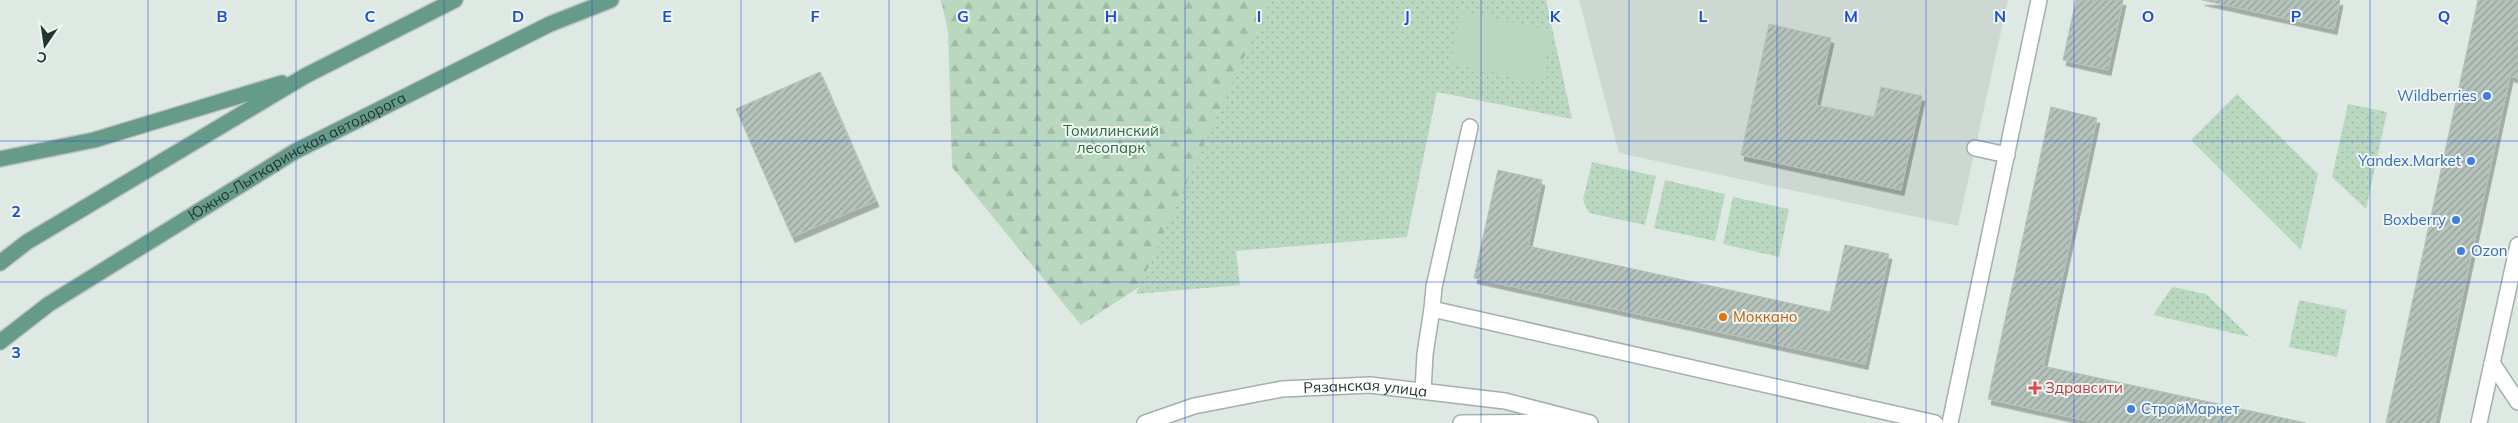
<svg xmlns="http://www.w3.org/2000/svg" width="2518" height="423" viewBox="0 0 2518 423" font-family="Mulish,sans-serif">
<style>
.built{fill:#cdd8d2}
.forest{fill:url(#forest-firs)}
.park{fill:url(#park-dots)}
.pitch{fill:#b9d8bf}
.building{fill:url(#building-hatch);stroke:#b2c2ba;filter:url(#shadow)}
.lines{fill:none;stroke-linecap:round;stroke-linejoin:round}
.minor-casing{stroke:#a3b0a9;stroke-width:18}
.major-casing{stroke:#bdc3c1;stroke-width:18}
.minor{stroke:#fff;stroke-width:15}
.major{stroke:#679b89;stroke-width:15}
.grid{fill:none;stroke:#1d4ed8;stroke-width:1;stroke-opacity:0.55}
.shop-dot{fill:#3f7fe0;stroke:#eff6f2;stroke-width:2}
.food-dot{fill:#e8710a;stroke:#eff6f2;stroke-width:2}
.health-dot{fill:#e0444e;stroke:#eff6f2;stroke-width:2}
.labels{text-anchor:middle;stroke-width:4;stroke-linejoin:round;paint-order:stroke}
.shop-label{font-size:15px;fill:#366cbe;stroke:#eff6f2;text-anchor:end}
.park-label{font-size:15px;fill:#2f6a41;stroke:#eff6f2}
.street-label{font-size:15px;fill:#22372f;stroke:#eff6f2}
.food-label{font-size:15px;fill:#c56008;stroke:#eff6f2;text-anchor:start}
.health-label{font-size:15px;fill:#be3a42;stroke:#eff6f2;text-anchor:start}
.grid-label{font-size:16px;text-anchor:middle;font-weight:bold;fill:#1d4ed8;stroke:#eff6f2;stroke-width:4;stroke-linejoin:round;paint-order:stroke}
</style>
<defs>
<pattern id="forest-firs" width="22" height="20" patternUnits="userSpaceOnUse" patternTransform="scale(1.25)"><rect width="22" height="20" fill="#b9d8bf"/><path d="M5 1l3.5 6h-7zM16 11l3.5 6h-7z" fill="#9fbaa4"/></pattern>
<pattern id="park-dots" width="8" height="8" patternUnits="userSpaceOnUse" patternTransform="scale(1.25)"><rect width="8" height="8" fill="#b9d8bf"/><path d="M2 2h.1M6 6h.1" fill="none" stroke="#9fbaa4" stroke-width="1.8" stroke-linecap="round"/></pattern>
<pattern id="building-hatch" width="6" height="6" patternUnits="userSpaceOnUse" patternTransform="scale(1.25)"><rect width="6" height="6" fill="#b5c3bc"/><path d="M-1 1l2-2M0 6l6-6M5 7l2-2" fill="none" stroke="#939f99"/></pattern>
<filter id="shadow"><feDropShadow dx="3" dy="5.5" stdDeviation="0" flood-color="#0004"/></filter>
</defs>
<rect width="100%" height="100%" fill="#dfe9e3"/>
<!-- built -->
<polygon class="built" points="1579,0 2008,0 1958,226 1619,153"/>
<!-- forest -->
<polygon class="forest" points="941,0 1426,0 1214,238 1081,325 952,167 948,31"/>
<!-- park -->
<g class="park">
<polygon points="1270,0 1546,0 1572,119 1437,92 1407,237 1236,251 1240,285 1136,294"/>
<polygon points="2237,94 2318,174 2301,250 2191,140"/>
<polygon points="2348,104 2387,112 2366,209 2332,177"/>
<polygon points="1592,162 1656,176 1645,225 1589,213 1583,200"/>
<polygon points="1665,180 1725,194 1715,241 1654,228"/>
<polygon points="1733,197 1789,209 1779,257 1723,244"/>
<polygon points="2172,287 2206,294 2250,337 2153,315"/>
<polygon points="2299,300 2347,310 2337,357 2289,347"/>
</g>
<!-- pitch -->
<polygon class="pitch" points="1462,11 1552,31 1541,83 1451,63"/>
<!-- building -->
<g class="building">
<polygon points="2076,0 2123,0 2108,70 2063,60"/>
<polygon points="2202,0 2340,0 2334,29"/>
<polygon points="2478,0 2518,0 2518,78 2510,76 2435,423 2386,423"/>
<polygon points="1769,24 1831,38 1816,105 1874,117 1881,87 1922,96 1901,190 1741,155"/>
<polygon points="820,72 876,201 792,237 736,109"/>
<polygon points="2051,107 2097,118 2043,366 2306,423 2097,423 1988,399"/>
<polygon points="1498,170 1542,180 1528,246 1830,312 1845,245 1889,254 1865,364 1474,278"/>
</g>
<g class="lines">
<!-- minor casing -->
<g class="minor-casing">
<g id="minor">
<polyline points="1470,127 1434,287 1432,309 1935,423"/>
<polyline points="1975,148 2007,155"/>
<polyline points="2492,363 2518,402"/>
<polyline points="1423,391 1425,354 1432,309"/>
<path id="s1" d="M1145,423L1194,406L1282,389L1370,385L1505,401L1590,423"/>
<polyline points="1461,423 1568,422"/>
<polyline points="1950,423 2039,0"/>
<polyline points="2479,423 2518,245"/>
</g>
</g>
<!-- major casing -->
<g class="major-casing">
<g id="major">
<polyline points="0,159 94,140 282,83"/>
<polyline points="0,263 27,242 305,76 455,0"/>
<path id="s2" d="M0,342L49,304L294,152L550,24L611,0"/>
</g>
</g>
<!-- minor -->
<use href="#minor" class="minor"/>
<!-- major -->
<use href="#major" class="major"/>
</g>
<!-- grid -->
<path class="grid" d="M148,0V423M296,0V423M444,0V423M592,0V423M741,0V423M889,0V423M1037,0V423M1185,0V423M1333,0V423M1481,0V423M1629,0V423M1777,0V423M1926,0V423M2074,0V423M2222,0V423M2370,0V423M0,141H2518M0,282H2518"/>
<!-- markers -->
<g class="shop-dot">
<circle cx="2487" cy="96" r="5"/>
<circle cx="2471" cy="161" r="5"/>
<circle cx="2456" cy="220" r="5"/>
<circle cx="2461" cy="251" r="5"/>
<circle cx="2131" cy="409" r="5"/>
</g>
<circle class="food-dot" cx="1723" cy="317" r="5"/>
<path class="health-dot" d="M2032.5 380.5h5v5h5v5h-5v5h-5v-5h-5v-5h5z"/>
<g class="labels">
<!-- shop labels -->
<g class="shop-label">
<text x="2477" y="101">Wildberries</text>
<text x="2461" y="166">Yandex.Market</text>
<text x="2446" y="225">Boxberry</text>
<text x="2471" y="256" text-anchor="start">Ozon</text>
<text x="2141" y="414" text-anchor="start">СтройМаркет</text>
</g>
<!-- park labels -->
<g class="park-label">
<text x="1111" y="136">Томилинский<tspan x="1111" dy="17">лесопарк</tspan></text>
</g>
<!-- street labels -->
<g class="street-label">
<text dy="5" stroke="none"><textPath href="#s2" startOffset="351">Южно-Лыткаринская автодорога</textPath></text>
<text dy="5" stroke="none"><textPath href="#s1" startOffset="225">Рязанская улица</textPath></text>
</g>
<!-- food labels -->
<g class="food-label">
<text x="1733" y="322">Моккано</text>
</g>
<!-- health labels -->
<g class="health-label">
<text x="2045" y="393">Здравсити</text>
</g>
</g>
<g class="grid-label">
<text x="222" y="22">B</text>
<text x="370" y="22">C</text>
<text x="518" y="22">D</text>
<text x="667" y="22">E</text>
<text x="815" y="22">F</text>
<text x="963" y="22">G</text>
<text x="1111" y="22">H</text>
<text x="1259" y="22">I</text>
<text x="1407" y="22">J</text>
<text x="1555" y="22">K</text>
<text x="1703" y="22">L</text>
<text x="1851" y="22">M</text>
<text x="2000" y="22">N</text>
<text x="2148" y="22">O</text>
<text x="2296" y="22">P</text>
<text x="2444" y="22">Q</text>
<text x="16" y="217">2</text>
<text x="16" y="358">3</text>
</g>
<!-- north arrow -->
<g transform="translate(45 45) rotate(193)" stroke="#eff6f2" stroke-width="4" paint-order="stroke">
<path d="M0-4L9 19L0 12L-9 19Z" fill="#22372f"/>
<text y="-8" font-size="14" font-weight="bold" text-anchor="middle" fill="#22372f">С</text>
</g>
</svg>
